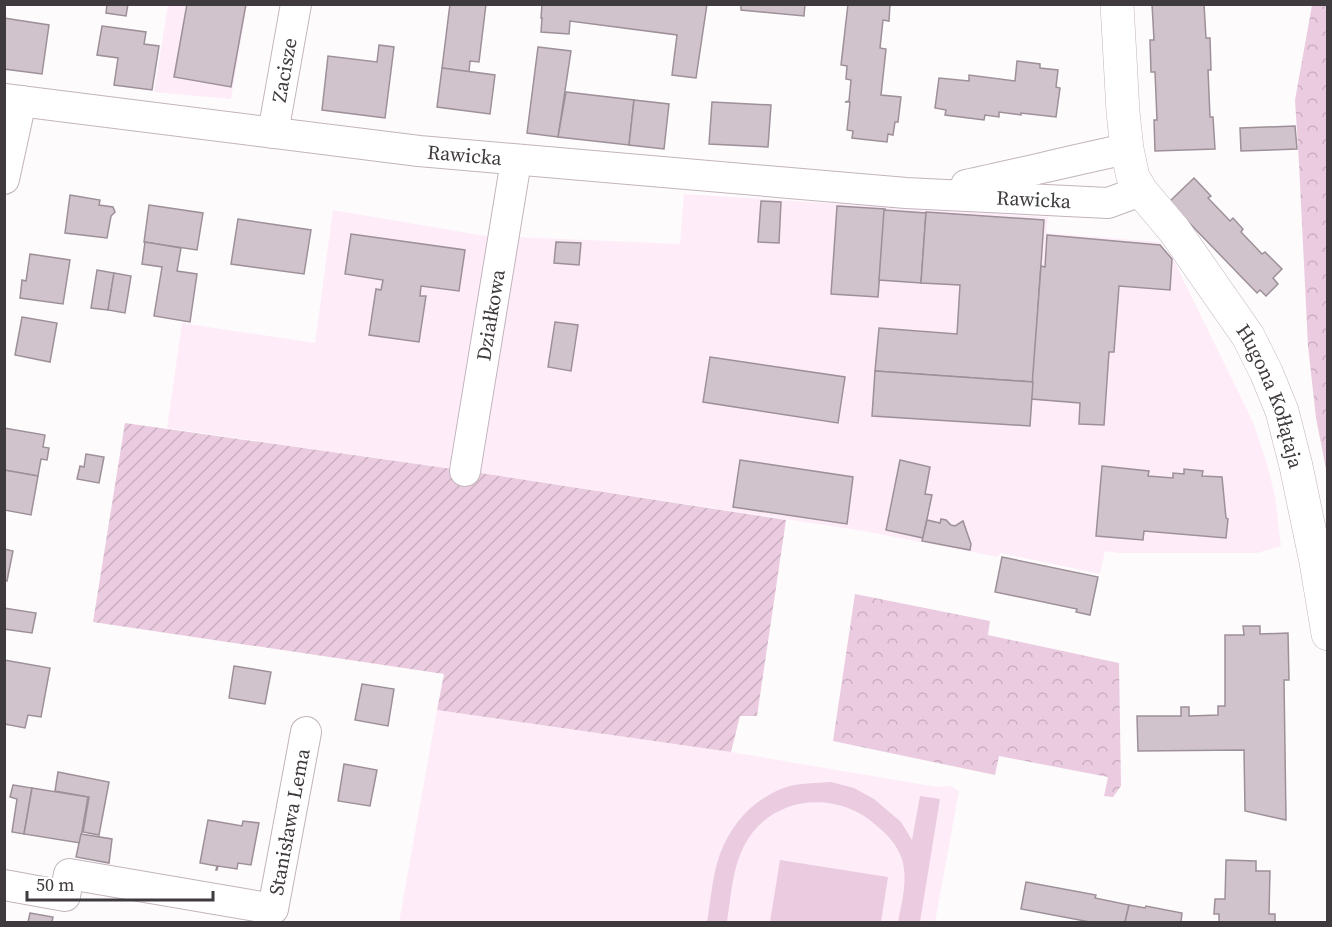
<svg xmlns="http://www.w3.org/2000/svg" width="1332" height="927" viewBox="0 0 1332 927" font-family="'Source Serif 4',serif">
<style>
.built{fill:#feedf8}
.park{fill:url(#park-crowns)}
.garden{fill:url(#garden-furrows)}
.pitch{fill:#ebcbe0}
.building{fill:#d1c3cc;stroke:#9d9098;stroke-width:1.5}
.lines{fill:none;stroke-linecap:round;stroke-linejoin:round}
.street-casing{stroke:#c2b4bd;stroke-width:32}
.primary-casing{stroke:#c2b4bd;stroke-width:34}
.street{stroke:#fff;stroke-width:30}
.primary{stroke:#fff;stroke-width:33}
.labels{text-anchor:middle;stroke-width:4.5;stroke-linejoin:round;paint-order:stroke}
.street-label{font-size:20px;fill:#3f3a3e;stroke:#fff}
</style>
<defs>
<pattern id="park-crowns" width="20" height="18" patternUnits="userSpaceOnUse" patternTransform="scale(1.5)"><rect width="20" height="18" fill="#ebcbe0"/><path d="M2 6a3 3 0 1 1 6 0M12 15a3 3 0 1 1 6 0" fill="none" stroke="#cbafc1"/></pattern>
<pattern id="garden-furrows" width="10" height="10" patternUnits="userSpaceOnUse" patternTransform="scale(1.5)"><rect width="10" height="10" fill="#ebcbe0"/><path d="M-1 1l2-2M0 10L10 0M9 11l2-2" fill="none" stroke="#cbafc1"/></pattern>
</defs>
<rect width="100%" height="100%" fill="#fdfbfc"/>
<!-- built -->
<g class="built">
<polygon points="168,5 247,5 231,99 154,92"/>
<polygon points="684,194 1048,217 1046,233 1159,242 1173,259 1253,422 1267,464 1275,496 1281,546 1257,553 1118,553 1105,551 1100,574 1000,553 998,557 864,531 474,472 516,237 680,244"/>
<polygon points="333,210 491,237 455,469 167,428 182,323 315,343"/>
<polygon points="437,710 731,752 937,787 951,786 959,791 935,922 399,922"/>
</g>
<!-- park -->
<g class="park">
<polygon points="1312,5 1328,5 1327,474 1316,418 1308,346 1299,163 1295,100"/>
<polygon points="855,594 990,621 988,635 1119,663 1121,786 1113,797 1104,796 1108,777 999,756 995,775 833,741"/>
</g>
<!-- garden -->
<polygon class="garden" points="125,423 474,472 786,520 757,716 740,716 731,752 437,710 444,674 93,622"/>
<!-- pitch -->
<g class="pitch">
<path d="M831,782L854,788L874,799L901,822L912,840L920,796L940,799L920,922H898C902,901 908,880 902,859C897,845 888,835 877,826C837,789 770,795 744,846C732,869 731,898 727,922H707C711,900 712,876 720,854C732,822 756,796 790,786C803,783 817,783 831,782Z"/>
<polygon points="780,860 888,877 881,922 770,922"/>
</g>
<!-- building -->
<g class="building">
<polygon points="107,4 128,4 126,16 106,13"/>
<polygon points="187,4 246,4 231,87 174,77"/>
<polygon points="450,4 486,4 479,62 470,61 469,72 442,68"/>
<polygon points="542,4 707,4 696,78 672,75 677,35 570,21 569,34 541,32 542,18 541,18"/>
<polygon points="741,4 805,4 804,16 741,10"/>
<polygon points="848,4 890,4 889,21 883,20 880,48 886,49 881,95 901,97 898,122 895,122 893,135 888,134 887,142 852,138 853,131 847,130 850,102 845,102 849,101 851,80 846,79 847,66 841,65"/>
<polygon points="1152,4 1204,4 1206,38 1210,38 1211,70 1208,70 1210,117 1213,117 1215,149 1155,151 1154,120 1157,120 1155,72 1151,72 1150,40 1154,40"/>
<polygon points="4,18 49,25 42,74 4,69"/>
<polygon points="102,26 146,32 144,44 159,46 152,90 114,85 118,58 97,55"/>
<polygon points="379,45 394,47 385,118 322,110 328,56 377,62"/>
<polygon points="538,47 571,51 558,137 527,133"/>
<polygon points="1017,61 1040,64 1040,68 1058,70 1056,87 1060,88 1056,117 1021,113 1021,115 999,112 999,117 985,115 984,120 945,115 946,110 935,108 939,78 969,81 969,75 1015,81"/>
<polygon points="442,68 495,75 490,114 437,107"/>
<polygon points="566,92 634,100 629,145 558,137"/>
<polygon points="634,100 669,104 664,149 629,145"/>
<polygon points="712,102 771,105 768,147 709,144"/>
<polygon points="1295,126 1297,149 1241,151 1240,128"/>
<polygon points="1194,178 1211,196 1208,198 1230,221 1233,218 1243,229 1241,232 1262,254 1265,252 1282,269 1273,278 1278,284 1266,296 1260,290 1257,293 1169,202"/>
<polygon points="70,195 100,200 99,205 113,207 115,212 111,216 107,238 65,233"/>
<polygon points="761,201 781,202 779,243 758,242"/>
<polygon points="149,205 203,213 197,250 144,242"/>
<polygon points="837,206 885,209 878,297 831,294"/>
<polygon points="884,210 926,213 921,283 879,280"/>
<polygon points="926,212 1044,220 1033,382 875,371 879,328 957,334 960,285 921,283"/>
<polygon points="238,219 311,230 304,274 231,264"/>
<polygon points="351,234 465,250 459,291 421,286 420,296 426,296 419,342 369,335 376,289 381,290 383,280 345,274"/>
<polygon points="1047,235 1160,245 1172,259 1170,290 1119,286 1114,352 1109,352 1104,425 1079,424 1080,403 1031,399 1041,266 1045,267"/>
<polygon points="145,242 181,248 177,271 197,274 190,322 154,316 162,267 142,264"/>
<polygon points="556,242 581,243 579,265 554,263"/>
<polygon points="30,254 70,260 63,304 20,298 22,280 26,281"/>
<polygon points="97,270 114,273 108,310 91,308"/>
<polygon points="114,273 131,276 125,313 108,310"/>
<polygon points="22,317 57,323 50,362 15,355"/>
<polygon points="555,322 578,325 571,371 548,367"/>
<polygon points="710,357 845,377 838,423 703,402"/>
<polygon points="875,371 1033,382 1030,426 872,416"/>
<polygon points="4,428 45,435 43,447 49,448 47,460 41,459 38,476 4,470"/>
<polygon points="86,454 104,457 99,483 77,479 80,466 84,467"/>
<polygon points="740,460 853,477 847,524 733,507"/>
<polygon points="900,460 930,467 925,494 932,495 923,538 886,530"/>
<polygon points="1102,466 1149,471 1148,476 1173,478 1173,473 1184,474 1184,469 1203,471 1202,476 1222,477 1226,518 1228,519 1226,538 1144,531 1143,540 1096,536"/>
<polygon points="4,470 38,476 31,515 4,510"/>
<polygon points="941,519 946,520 951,525 955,526 963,521 971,544 970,550 922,541 927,520 940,523"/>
<polygon points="4,549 13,551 7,581 4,581"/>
<polygon points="1002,557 1098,577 1090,615 1076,612 1077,609 995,592"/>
<polygon points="4,608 36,613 32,633 4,629"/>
<polygon points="1243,626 1260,626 1260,634 1288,633 1289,680 1284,680 1286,820 1245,811 1244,750 1138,751 1137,716 1181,716 1181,707 1189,707 1189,716 1218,715 1218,706 1225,706 1225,635 1244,635"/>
<polygon points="4,660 50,668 41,717 28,715 25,728 4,724"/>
<polygon points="234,666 271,672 265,704 229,698"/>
<polygon points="362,684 394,689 388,726 355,720"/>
<polygon points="344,764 377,770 370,806 338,801"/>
<polygon points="58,772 109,782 99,835 83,832 89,797 55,791"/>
<polygon points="13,785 32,788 24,834 12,832 17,799 10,797"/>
<polygon points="32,788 88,797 80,843 24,834"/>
<polygon points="208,820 242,826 243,821 259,823 251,865 238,863 237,869 218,866 217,870 216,870 217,866 200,863"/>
<polygon points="81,834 112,839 109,863 76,857"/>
<polygon points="1226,860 1256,861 1256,871 1270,871 1269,914 1275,914 1275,922 1219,922 1219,914 1214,914 1215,899 1225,899"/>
<polygon points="1026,882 1096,895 1095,898 1129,905 1125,922 1090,922 1021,909"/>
<polygon points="1129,905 1145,908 1146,906 1182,913 1181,922 1125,922"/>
<polygon points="30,913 53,917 52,922 28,922"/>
</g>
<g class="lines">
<!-- street casing -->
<g class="street-casing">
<g id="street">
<path id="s1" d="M4,99L419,151L906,193L1108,203L1141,191"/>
<path id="s2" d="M273,133L296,4"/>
<polyline points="4,179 21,101"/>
<path d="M966,185C1019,174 1073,160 1127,149"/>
<path id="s3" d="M465,471L516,161"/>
<path id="s4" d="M4,885L65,896L69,874L273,909L306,732"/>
</g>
</g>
<!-- primary casing -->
<g class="primary-casing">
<g id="primary">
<path id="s5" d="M1117,4L1123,112L1127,149L1133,177L1141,191L1174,230L1248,336L1266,372L1282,411L1296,466L1316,562L1328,634"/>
</g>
</g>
<!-- street -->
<use href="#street" class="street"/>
<!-- primary -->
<use href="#primary" class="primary"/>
</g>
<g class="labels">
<!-- street labels -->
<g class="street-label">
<text dy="7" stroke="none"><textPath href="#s2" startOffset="64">Zacisze</textPath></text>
<text dy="7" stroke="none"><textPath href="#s1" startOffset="464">Rawicka</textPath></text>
<text dy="7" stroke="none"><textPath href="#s1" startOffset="1035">Rawicka</textPath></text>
<text dy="7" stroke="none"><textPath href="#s3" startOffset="158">Działkowa</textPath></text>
<text dy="7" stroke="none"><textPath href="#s5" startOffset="435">Hugona Kołłątaja</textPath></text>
<text dy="7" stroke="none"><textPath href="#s4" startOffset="380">Stanisława Lema</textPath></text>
</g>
</g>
<!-- border -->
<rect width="1332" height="927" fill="none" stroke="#3f3a3e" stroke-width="12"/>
<!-- scale -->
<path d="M27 891v9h186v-9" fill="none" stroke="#3f3a3e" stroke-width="3"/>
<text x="36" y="891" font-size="18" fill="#3f3a3e" stroke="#ffffff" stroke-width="4.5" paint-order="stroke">50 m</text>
</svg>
